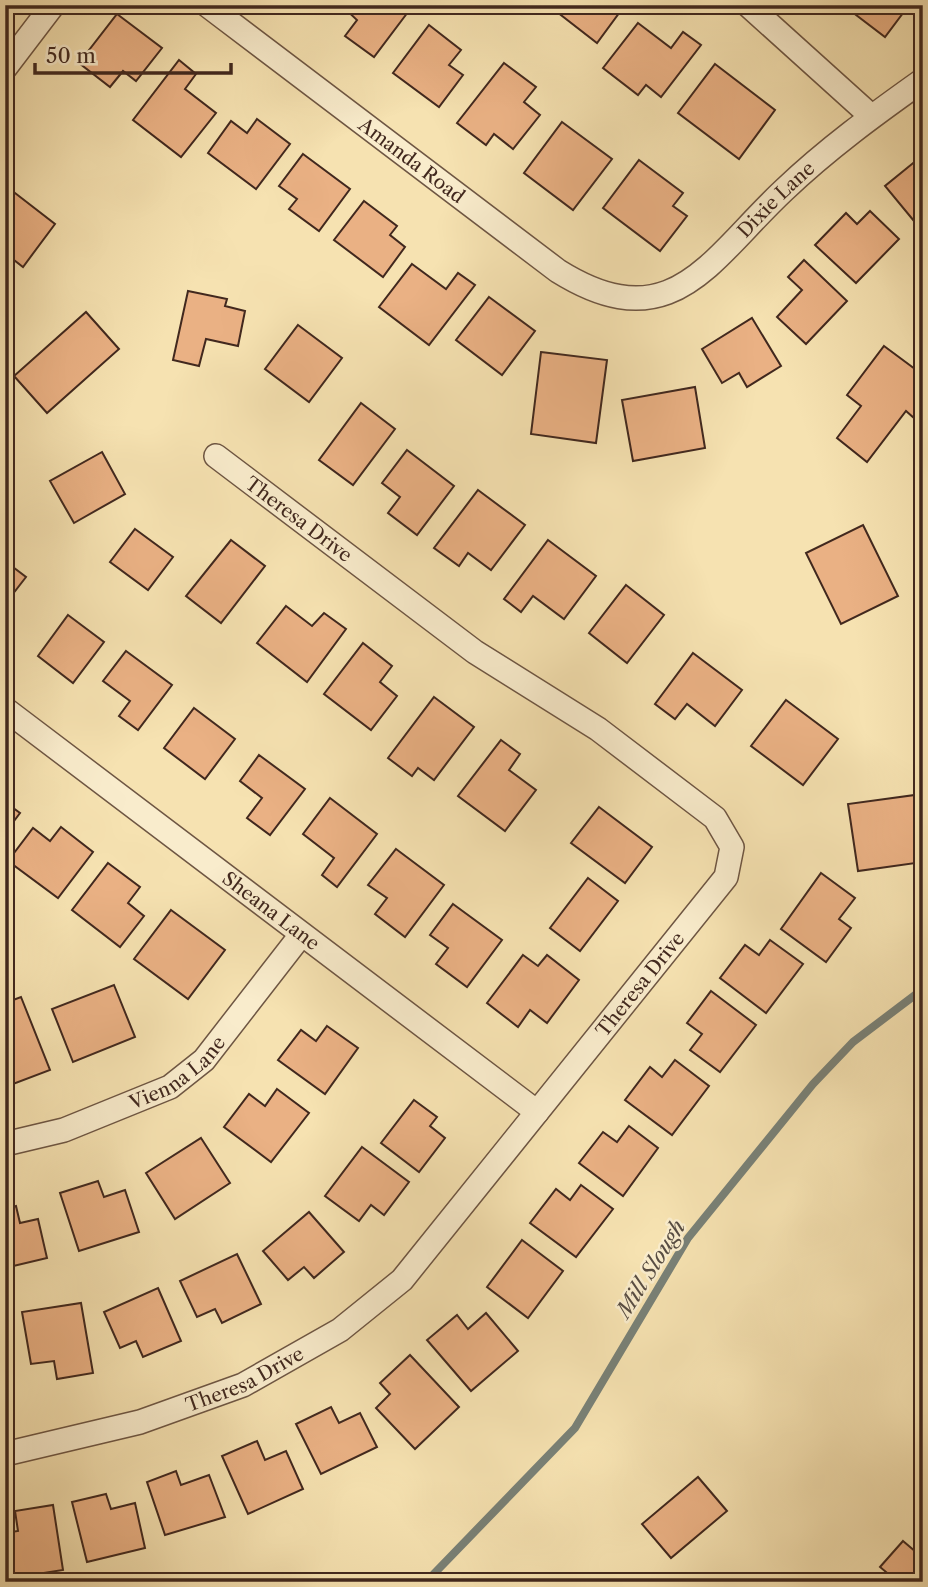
<svg xmlns="http://www.w3.org/2000/svg" width="928" height="1587" viewBox="0 0 928 1587" font-family="'Libre Caslon Text',serif">
<style>
.lines{fill:none;stroke-linecap:round;stroke-linejoin:round}
.stream{stroke:#798177;stroke-width:8}
.building{fill:#eab184;stroke:#41281e;stroke-width:2}
.street-casing{stroke:#6e5643;stroke-width:26}
.street{stroke:#f9eccc;stroke-width:23}
.labels{text-anchor:middle;stroke-width:5;stroke-linejoin:round;paint-order:stroke}
.street-label{font-size:19px;fill:#41281e;stroke:#f9eccc}
.water-label{font-size:21px;font-style:italic;fill:#584d43;stroke:#f9eccc}
</style>
<rect width="100%" height="100%" fill="#f6e2b1"/>
<filter id="stains"><feTurbulence type="fractalNoise" baseFrequency=".00286" numOctaves="4"/><feColorMatrix values="0 0 0 0 .2 0 0 0 0 .09 0 0 0 0 .02 0 0 0 .5 -.17"/></filter>
<radialGradient id="worn" r=".72"><stop offset=".6" stop-color="#630" stop-opacity="0"/><stop offset="1" stop-color="#630" stop-opacity=".3"/></radialGradient>
<g class="lines">
<!-- stream -->
<polyline class="stream" points="426,1582 575,1428 688,1238 813,1084 853,1042 923,989"/>
</g>
<!-- building -->
<g class="building">
<polygon points="341,5 407,5 411,8 374,57 345,36 357,20"/>
<polygon points="548,5 625,5 597,43"/>
<polygon points="843,5 909,5 885,37"/>
<polygon points="117,14 162,48 136,81 123,71 110,87 79,63"/>
<polygon points="638,23 671,48 683,32 701,45 661,97 646,85 638,95 603,68"/>
<polygon points="429,25 461,50 449,65 463,75 439,107 393,73"/>
<polygon points="179,60 196,74 185,89 216,113 181,157 133,120"/>
<polygon points="504,63 536,87 524,102 540,115 513,149 494,134 486,145 457,123"/>
<polygon points="715,64 775,110 739,159 678,113"/>
<polygon points="257,119 290,144 256,189 208,153 231,121 247,133"/>
<polygon points="562,122 612,159 573,210 524,173"/>
<polygon points="303,154 350,189 319,231 289,209 297,199 279,186"/>
<polygon points="923,155 923,214 914,221 885,186"/>
<polygon points="639,160 683,193 673,206 687,216 660,251 603,208"/>
<polygon points="15,193 55,224 23,267 5,253 5,206"/>
<polygon points="364,201 397,226 390,235 405,247 383,277 334,240"/>
<polygon points="870,211 899,239 856,283 815,245 846,213 857,224"/>
<polygon points="804,260 847,301 806,344 777,317 802,290 788,277"/>
<polygon points="412,264 446,289 458,273 475,285 429,345 379,307"/>
<polygon points="188,291 227,299 225,306 245,311 238,346 206,339 199,366 173,360"/>
<polygon points="489,297 535,331 502,375 456,340"/>
<polygon points="86,312 119,349 47,413 14,376"/>
<polygon points="752,318 781,366 747,387 739,373 722,383 702,349"/>
<polygon points="298,325 342,358 309,402 265,369"/>
<polygon points="884,346 923,375 923,407 914,418 906,411 867,462 837,438 861,406 847,395"/>
<polygon points="541,352 607,360 596,443 531,434"/>
<polygon points="695,387 705,448 633,461 622,400"/>
<polygon points="361,403 395,429 353,485 319,460"/>
<polygon points="407,450 454,486 417,535 388,513 400,497 382,483"/>
<polygon points="102,452 125,494 74,523 50,481"/>
<polygon points="478,490 525,525 491,570 468,553 459,566 434,548"/>
<polygon points="863,525 898,596 841,624 806,553"/>
<polygon points="135,529 173,557 148,590 110,562"/>
<polygon points="231,540 265,566 221,623 186,596"/>
<polygon points="548,540 596,576 564,619 533,596 521,612 504,599"/>
<polygon points="5,561 26,577 5,604"/>
<polygon points="626,585 664,615 627,663 589,633"/>
<polygon points="286,606 312,626 324,613 346,629 307,682 257,643"/>
<polygon points="68,615 104,642 73,683 38,656"/>
<polygon points="363,643 392,666 380,682 397,696 371,730 324,694"/>
<polygon points="126,651 172,685 138,730 119,716 130,701 103,681"/>
<polygon points="693,653 742,690 715,726 687,704 675,719 655,704"/>
<polygon points="434,697 474,727 434,780 418,768 412,776 388,758"/>
<polygon points="786,700 838,739 803,785 751,746"/>
<polygon points="194,708 235,739 205,779 164,748"/>
<polygon points="501,740 520,754 509,770 536,790 505,831 458,796"/>
<polygon points="259,755 305,789 270,835 247,818 262,798 240,781"/>
<polygon points="915,795 923,862 858,871 848,804"/>
<polygon points="330,798 377,834 337,887 322,875 334,858 303,834"/>
<polygon points="5,802 20,813 5,833"/>
<polygon points="599,807 652,847 625,883 571,843"/>
<polygon points="61,827 93,852 58,898 8,861 33,828 50,841"/>
<polygon points="396,849 444,885 405,937 375,914 387,898 368,885"/>
<polygon points="108,863 140,887 128,903 144,916 120,947 72,910"/>
<polygon points="821,873 855,898 839,919 851,928 826,962 781,929"/>
<polygon points="588,878 618,901 580,951 550,928"/>
<polygon points="453,904 502,940 467,987 436,964 448,948 430,935"/>
<polygon points="171,910 225,950 188,999 134,959"/>
<polygon points="770,940 803,964 766,1013 720,978 745,945 759,955"/>
<polygon points="523,955 538,966 547,955 579,980 547,1023 530,1010 518,1027 487,1003"/>
<polygon points="114,985 135,1037 73,1062 52,1009"/>
<polygon points="711,991 756,1025 720,1072 690,1050 702,1034 687,1023"/>
<polygon points="21,997 50,1070 13,1084 5,1067 5,1003"/>
<polygon points="327,1026 358,1048 325,1094 278,1060 301,1030 316,1041"/>
<polygon points="675,1060 709,1086 672,1135 625,1100 650,1067 662,1077"/>
<polygon points="277,1089 309,1113 271,1162 224,1127 249,1094 265,1106"/>
<polygon points="414,1100 437,1117 430,1126 445,1138 419,1172 381,1143"/>
<polygon points="629,1126 658,1148 623,1196 579,1163 603,1132 617,1142"/>
<polygon points="201,1138 230,1183 175,1219 146,1173"/>
<polygon points="362,1147 409,1182 384,1215 371,1205 359,1221 325,1196"/>
<polygon points="98,1181 104,1197 125,1190 139,1232 79,1251 60,1193"/>
<polygon points="581,1185 613,1209 576,1257 530,1223 556,1189 570,1200"/>
<polygon points="16,1206 20,1223 38,1219 47,1258 5,1268 5,1209"/>
<polygon points="309,1212 344,1252 314,1278 304,1267 288,1280 263,1251"/>
<polygon points="522,1240 563,1271 528,1318 487,1287"/>
<polygon points="237,1254 261,1304 222,1323 215,1309 197,1317 180,1281"/>
<polygon points="158,1288 181,1341 143,1357 136,1341 120,1348 104,1312"/>
<polygon points="81,1303 93,1373 57,1379 54,1361 31,1364 22,1312"/>
<polygon points="486,1313 518,1351 471,1391 427,1340 457,1315 468,1329"/>
<polygon points="5,1336 11,1390 5,1390"/>
<polygon points="410,1355 459,1407 415,1449 376,1408 390,1394 380,1383"/>
<polygon points="331,1407 339,1423 360,1413 377,1447 321,1474 296,1424"/>
<polygon points="257,1441 265,1460 286,1451 303,1489 248,1514 222,1456"/>
<polygon points="176,1471 181,1485 209,1475 225,1517 165,1535 147,1482"/>
<polygon points="698,1477 727,1511 671,1558 642,1524"/>
<polygon points="106,1494 111,1509 135,1503 145,1548 87,1562 72,1502"/>
<polygon points="53,1505 63,1570 5,1579 5,1533 18,1531 15,1511"/>
<polygon points="903,1541 923,1558 923,1582 898,1582 880,1567"/>
</g>
<g class="lines">
<!-- street casing -->
<g class="street-casing">
<g id="street">
<path id="s1" d="M207,5L558,271C672,342 710,259 784,190C827,149 875,114 923,80"/>
<polyline points="748,5 871,116"/>
<polyline points="5,68 53,5"/>
<path id="s2" d="M5,709L537,1112"/>
<path id="s3" d="M5,1144L64,1130L170,1087L204,1060L301,935"/>
<path id="s4" d="M5,1454L140,1422L243,1385L340,1330L402,1280L726,877L732,847L715,818L598,729L475,652L216,456"/>
</g>
</g>
<!-- street -->
<use href="#street" class="street"/>
</g>
<g class="labels">
<!-- street labels -->
<g class="street-label">
<text dy="7" stroke="none"><textPath href="#s1" startOffset="257">Amanda Road</textPath></text>
<text dy="7" stroke="none"><textPath href="#s1" startOffset="700">Dixie Lane</textPath></text>
<text transform="translate(299 519) rotate(37)" y="7">Theresa Drive</text>
<text dy="7" stroke="none"><textPath href="#s2" startOffset="334">Sheana Lane</textPath></text>
<text dy="7" stroke="none"><textPath href="#s4" startOffset="819">Theresa Drive</textPath></text>
<text dy="7" stroke="none"><textPath href="#s3" startOffset="189">Vienna Lane</textPath></text>
<text dy="7" stroke="none"><textPath href="#s4" startOffset="252">Theresa Drive</textPath></text>
</g>
<!-- water labels -->
<g class="water-label">
<text transform="translate(651 1269) rotate(-58)" y="7">Mill Slough</text>
</g>
</g>
<!-- margin -->
<rect width="928" height="1587" fill="none" stroke="#f6e2b1" stroke-width="28"/>
<rect x="7" y="7" width="914" height="1573" fill="none" stroke="#41281e" stroke-width="3.5"/>
<rect x="14" y="14" width="900" height="1559" fill="none" stroke="#41281e" stroke-width="2"/>
<!-- scale -->
<path d="M35 63v10h196v-10" fill="none" stroke="#41281e" stroke-width="3.5"/>
<text x="46" y="63" font-size="21" fill="#41281e" stroke="#f9eccc" stroke-width="5" paint-order="stroke">50 m</text>
<rect width="100%" height="100%" filter="url(#stains)"/>
<rect width="100%" height="100%" fill="url(#worn)"/>
</svg>
